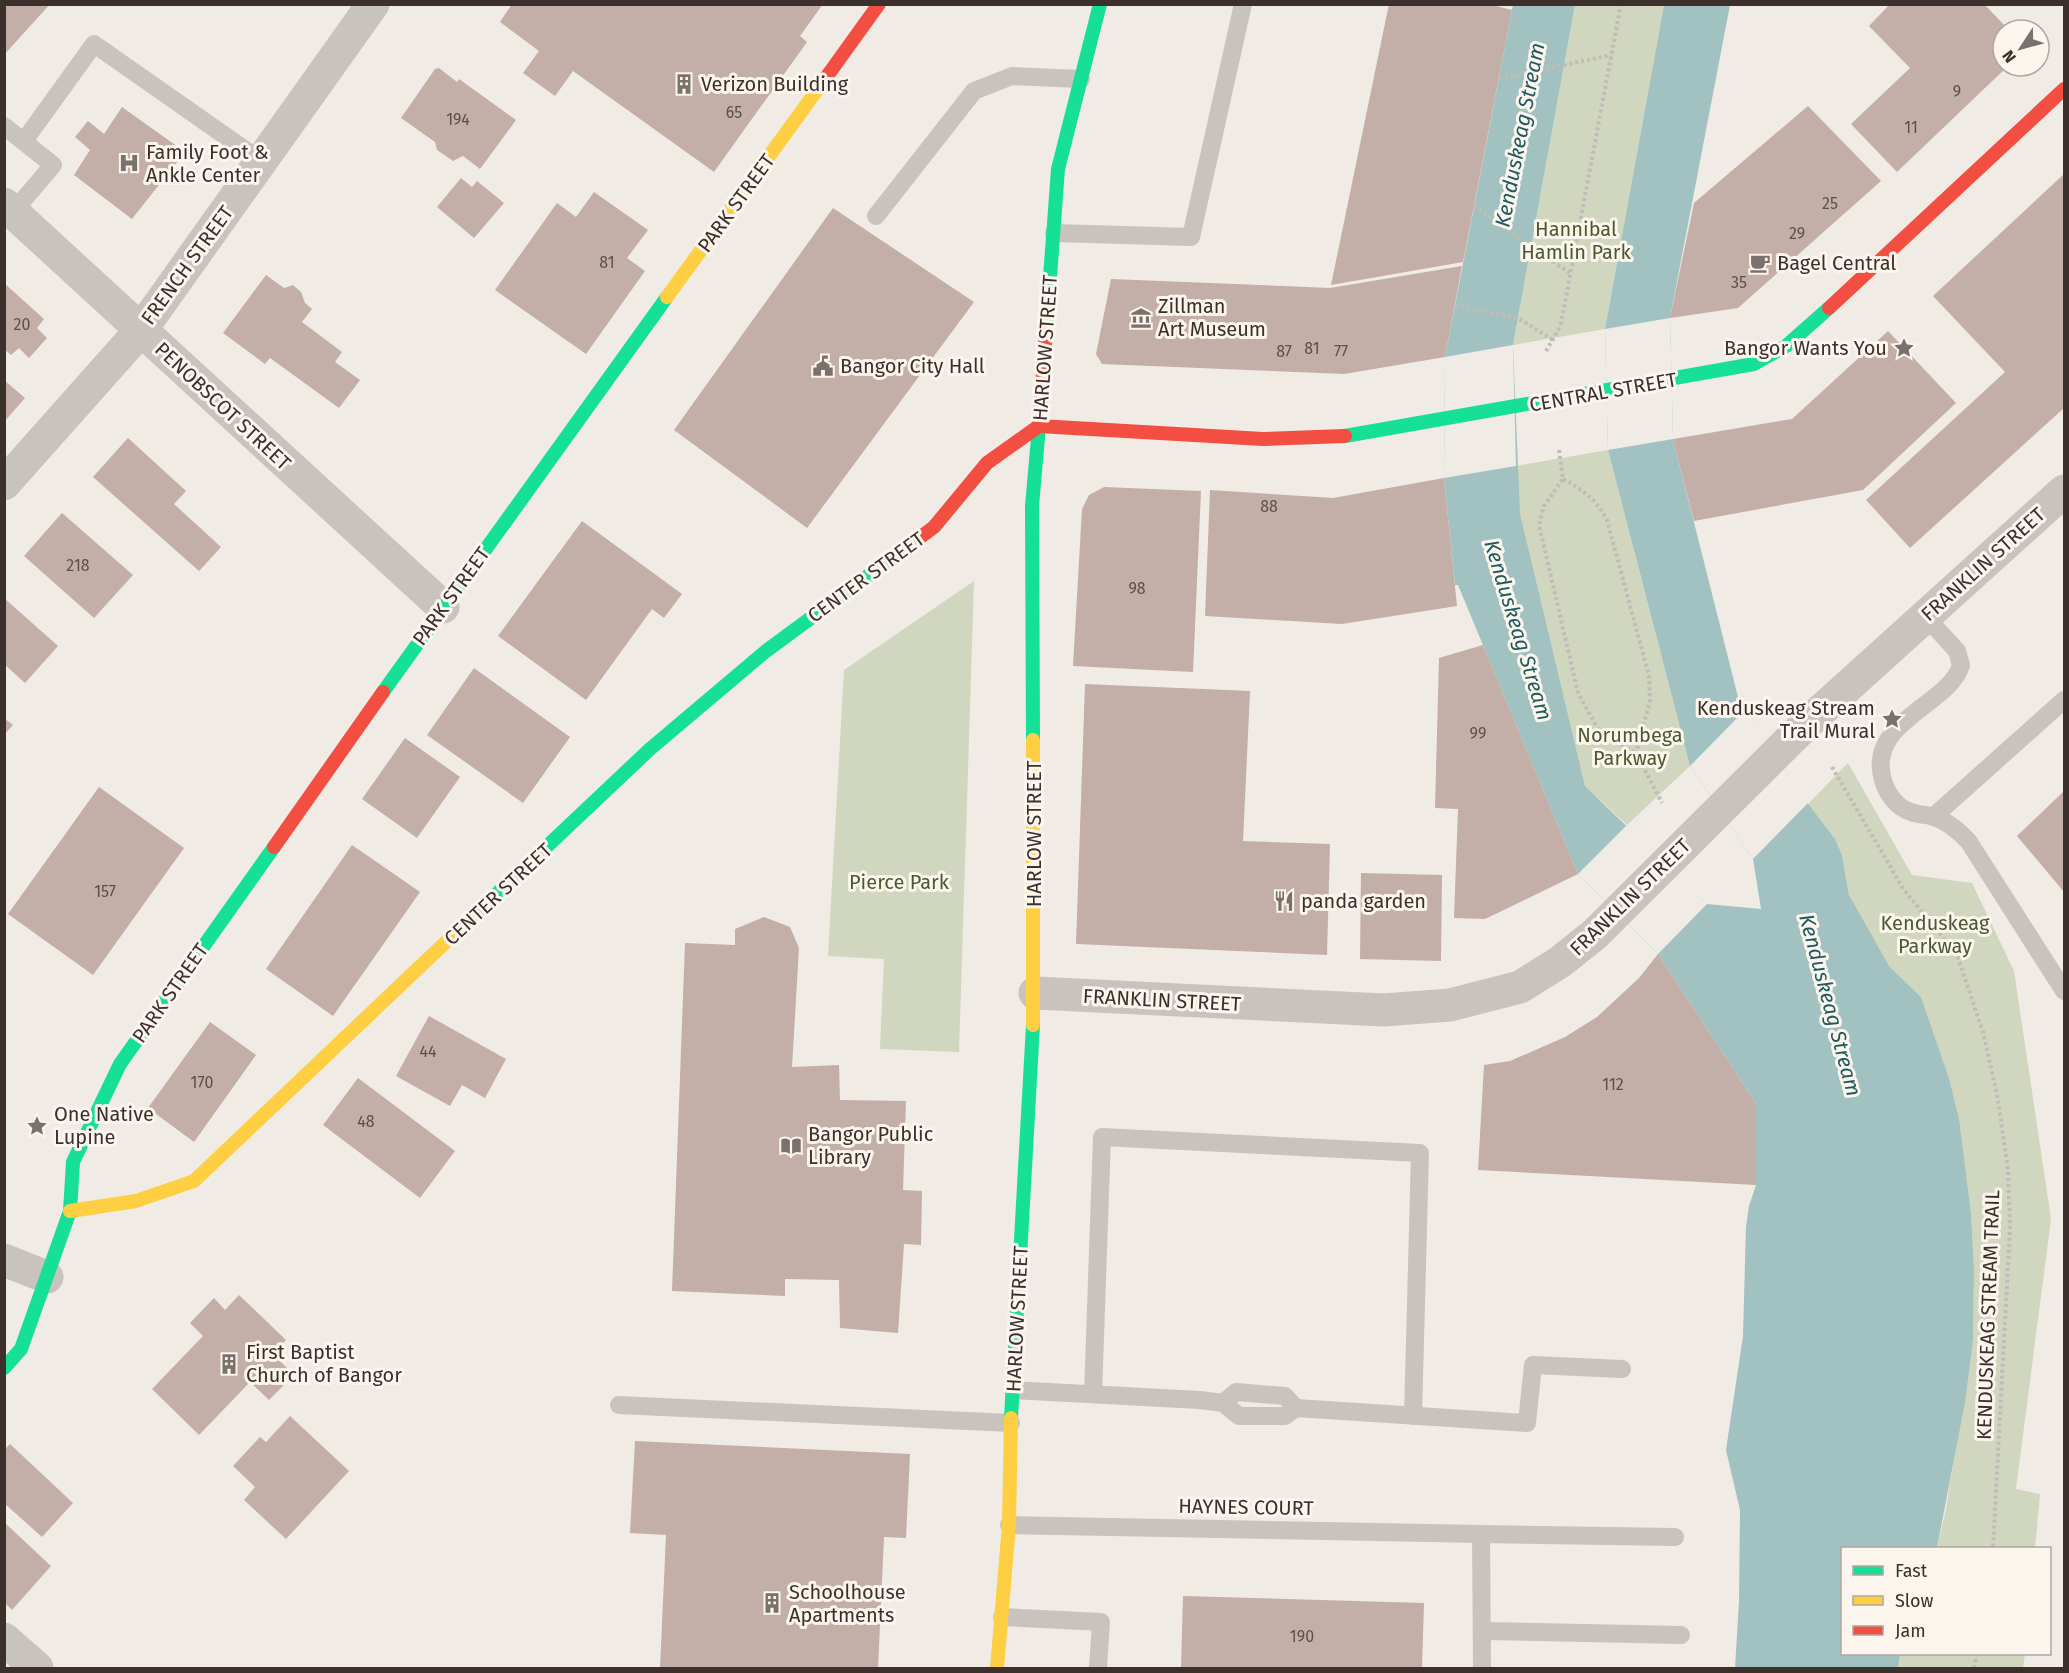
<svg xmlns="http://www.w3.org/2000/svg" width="2069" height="1673" viewBox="0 0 2069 1673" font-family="'Fira Sans',sans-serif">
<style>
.green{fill:#d1d6bf}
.water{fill:#a1c2c1}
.pier{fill:#f0ebe5}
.building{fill:#c3afa7}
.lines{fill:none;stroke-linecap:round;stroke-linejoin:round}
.path{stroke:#c2bbb6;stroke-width:4;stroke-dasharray:3 3;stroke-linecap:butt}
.lane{stroke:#c9c3be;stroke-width:18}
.street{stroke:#c9c3be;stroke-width:33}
.fast{stroke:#16e098;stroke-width:14}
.slow{stroke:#ffcf43;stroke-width:14}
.jam{stroke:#f24e42;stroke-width:14}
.labels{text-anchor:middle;stroke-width:6;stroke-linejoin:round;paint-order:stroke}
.number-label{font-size:16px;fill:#5d504a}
.poi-label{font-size:20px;fill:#3b302b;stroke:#fbf5ee;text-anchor:start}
.street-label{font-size:20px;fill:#3b302b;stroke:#fbf5ee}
.park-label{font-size:20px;fill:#4a5a2e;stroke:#fbf5ee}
.water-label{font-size:21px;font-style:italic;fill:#1f5a5e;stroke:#fbf5ee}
</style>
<rect width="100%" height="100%" fill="#f0ebe5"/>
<!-- green -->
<g class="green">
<polygon points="1575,5 1664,5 1605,329 1513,345"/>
<polygon points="1608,450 1690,766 1627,825 1585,786 1519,514 1516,466"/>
<polygon points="974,581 959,1052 880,1049 884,959 828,956 844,670"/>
<polygon points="1848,763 1912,875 1972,883 2014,971 2051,1219 2016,1489 2040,1494 2035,1548 1937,1548 1946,1509 1973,1339 1974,1269 1971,1213 1959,1118 1949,1078 1921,997 1889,966 1870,936 1849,895 1842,855 1835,839 1808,804"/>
<polygon points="1900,1654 2025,1654 2023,1668 1898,1668"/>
</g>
<!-- water -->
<polygon class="water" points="1513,5 1575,5 1513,345 1520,514 1585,786 1707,904 1761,909 1753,859 1690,766 1608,450 1605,329 1664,5 1730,5 1670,318 1673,439 1738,697 1803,797 1835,839 1842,855 1849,895 1889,966 1921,997 1949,1078 1959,1118 1971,1213 1974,1269 1973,1340 1965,1402 1937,1548 1842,1548 1842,1654 1900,1654 1898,1668 1735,1668 1739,1601 1740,1510 1726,1450 1743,1336 1746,1227 1749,1206 1756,1185 1756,1104 1658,954 1578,874 1458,585 1455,585 1444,478 1445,357"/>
<!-- pier -->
<g class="pier">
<polygon points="1670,318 1673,439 1608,450 1605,329"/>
<polygon points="1513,345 1516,466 1444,478 1445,357"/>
<polygon points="1746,709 1808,803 1753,859 1690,766"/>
<polygon points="1627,825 1707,904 1658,954 1578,874"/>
</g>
<!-- building -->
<g class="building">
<polygon points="4,4 50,4 4,55"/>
<polygon points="512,4 823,4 800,36 807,42 714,172 573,71 555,96 523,73 539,51 500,22"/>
<polygon points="1389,4 1488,4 1512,10 1463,262 1331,285"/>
<polygon points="1890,4 1984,4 2009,30 2003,30 2003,66 2008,66 1897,172 1851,124 1910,68 1869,26"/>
<polygon points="439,68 457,82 459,79 516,120 480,169 463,156 453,161 437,150 435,142 401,118 435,69"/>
<polygon points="1808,106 1881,181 1738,308 1670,318 1694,203"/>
<polygon points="122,107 185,152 132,219 74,175 90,150 75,137 88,121 104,134"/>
<polygon points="2064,174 2064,408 1910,548 1866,500 2005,372 1933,296"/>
<polygon points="461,178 472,187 477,181 504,203 474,238 437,207"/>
<polygon points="594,192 648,230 627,258 645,271 586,354 495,290 557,203 576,217"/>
<polygon points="833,208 974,302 807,528 674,430"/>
<polygon points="1462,266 1445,357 1344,374 1102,364 1096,354 1111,279 1330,288"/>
<polygon points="266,275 284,288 293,285 301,292 305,303 312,309 302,322 342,352 335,362 360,380 339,408 270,358 265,364 223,333"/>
<polygon points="4,283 44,319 37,328 47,338 29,358 19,348 11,355 4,349"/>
<polygon points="1888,331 1956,403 1863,490 1694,521 1673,439 1792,419"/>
<polygon points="4,380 25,398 4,422"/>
<polygon points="128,438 186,491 174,504 221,547 199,571 93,477"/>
<polygon points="1444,478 1457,606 1342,624 1205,616 1210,490 1333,498"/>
<polygon points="1104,487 1201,491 1193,672 1073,666 1082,509 1089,495"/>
<polygon points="62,513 133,575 94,618 24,556"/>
<polygon points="582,521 682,594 664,618 652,609 586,700 498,636"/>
<polygon points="4,598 58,646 25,683 4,664"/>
<polygon points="1483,645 1578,874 1485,919 1454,918 1458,809 1435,808 1439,658"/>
<polygon points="474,668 570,737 523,803 427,735"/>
<polygon points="1085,684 1250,691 1243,841 1330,844 1327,955 1076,944"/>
<polygon points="4,718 13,725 4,735"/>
<polygon points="405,738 460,777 417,838 362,799"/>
<polygon points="99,787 184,848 93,975 8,914"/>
<polygon points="2064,791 2064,892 2017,836"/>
<polygon points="352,845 420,892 333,1016 266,969"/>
<polygon points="1361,873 1442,875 1441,961 1360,959"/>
<polygon points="764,917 790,927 799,948 792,1067 839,1065 840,1100 906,1101 903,1190 922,1191 921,1245 904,1244 898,1333 840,1328 839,1280 785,1279 785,1296 672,1291 685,943 735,945 735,929"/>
<polygon points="1658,954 1756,1104 1756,1185 1478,1170 1484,1065 1510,1061 1565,1037 1597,1017 1639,978"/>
<polygon points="429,1016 506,1059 485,1098 462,1085 450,1106 396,1076"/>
<polygon points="210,1022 256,1055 194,1142 148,1108"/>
<polygon points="358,1078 455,1151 420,1198 323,1125"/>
<polygon points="239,1295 286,1340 273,1354 294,1375 269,1400 250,1382 199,1435 152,1389 203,1336 190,1323 214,1298 225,1310"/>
<polygon points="290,1416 349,1471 286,1539 244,1500 255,1487 233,1466 260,1437 266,1442"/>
<polygon points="635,1441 910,1454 906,1538 884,1537 878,1668 660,1668 666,1535 630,1533"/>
<polygon points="10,1444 73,1503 42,1537 4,1503 4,1450"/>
<polygon points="5,1523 51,1566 12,1610 5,1603"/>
<polygon points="1183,1596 1424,1603 1422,1668 1181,1668"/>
</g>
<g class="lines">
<!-- path -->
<g class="path">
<polyline points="1499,79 1611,55"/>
<polyline points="1474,206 1571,274"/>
<polyline points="1455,306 1518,318 1553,340"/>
<polyline points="1546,351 1560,327 1563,313 1621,4"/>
<polyline points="1559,450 1563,479 1544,506 1539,525 1578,693 1598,729 1607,737 1636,753 1662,803"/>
<path d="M1563,479C1583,490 1597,500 1607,520L1649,676L1650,701L1636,753"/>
<polyline points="1832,767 1904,890 1957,955 1983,1032 1998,1099 2008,1170 2010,1228 1993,1548"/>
<polyline points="1974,1668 1977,1654"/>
</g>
<!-- lane -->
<g class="lane">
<polyline points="4,126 53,165 13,212"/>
<polyline points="24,141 94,44 261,161"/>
<polyline points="876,216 974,91 1012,76 1081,79"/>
<polyline points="1054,233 1191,237 1243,4"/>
<path d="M1925,616L1957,651L1961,665C1950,704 1869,721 1882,776C1884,787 1891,800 1901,807C1910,814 1921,814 1931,816C1946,820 1959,831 1969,842L2064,991"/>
<polyline points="1933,817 2064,700"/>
<polyline points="1013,1390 1200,1400 1223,1403 1239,1416 1285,1416 1296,1408 1527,1423 1533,1365 1622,1369"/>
<polyline points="1093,1394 1102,1137 1420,1153 1413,1416"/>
<polyline points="1223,1403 1236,1392 1285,1396 1296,1408"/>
<polyline points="619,1405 1011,1423"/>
<polyline points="1009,1525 1481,1534"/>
<polyline points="1002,1617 1101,1622 1098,1668"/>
<polyline points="1483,1631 1681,1635"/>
<polyline points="1482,1668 1481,1534 1675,1537"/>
</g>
<!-- street -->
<g class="street">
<polyline points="4,204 443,607"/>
<polyline points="4,484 141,330 373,4"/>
<polyline points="1035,993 1384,1010 1450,1005 1520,987 1560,962 1595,934 1804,726 2064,491"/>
<polyline points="4,1260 47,1277"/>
<polyline points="4,1639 37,1668"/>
</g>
<!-- fast -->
<g class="fast">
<polyline points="1046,331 1058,169 1100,4"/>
<polyline points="1345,436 1754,364 1786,346 1829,308"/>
<polyline points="383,692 667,297"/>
<polyline points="1033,740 1032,506 1039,426"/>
<polyline points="467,922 650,749 766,651 910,545"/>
<polyline points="4,1368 21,1349 70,1211 73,1162 120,1064 274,847"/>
<polyline points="1011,1418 1033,1025"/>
</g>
<!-- slow -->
<g class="slow">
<polyline points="667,297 825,79"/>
<polyline points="1033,1025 1033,740"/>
<polyline points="70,1211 136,1201 194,1181 467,922"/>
<polyline points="997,1668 1009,1525 1011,1418"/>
</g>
<!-- jam -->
<g class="jam">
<polyline points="825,79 879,4"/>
<polyline points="1829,308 2064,89"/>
<polyline points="1046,331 1039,426 1263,439 1345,436"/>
<polyline points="910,545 934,527 987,463 1039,426"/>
<polyline points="274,847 383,692"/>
</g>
</g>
<!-- icons -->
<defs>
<g id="building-bare" transform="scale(1.62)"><path d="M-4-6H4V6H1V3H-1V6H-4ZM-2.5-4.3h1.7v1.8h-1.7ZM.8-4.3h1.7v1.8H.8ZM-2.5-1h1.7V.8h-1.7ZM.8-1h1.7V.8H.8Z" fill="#7a716c" stroke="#fbf5ee" stroke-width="2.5" paint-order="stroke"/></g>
<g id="hospital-bare" transform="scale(1.62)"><path d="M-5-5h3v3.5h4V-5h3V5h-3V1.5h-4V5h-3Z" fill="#7a716c" stroke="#fbf5ee" stroke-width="2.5" paint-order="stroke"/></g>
<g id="cafe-bare" transform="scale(1.62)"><path d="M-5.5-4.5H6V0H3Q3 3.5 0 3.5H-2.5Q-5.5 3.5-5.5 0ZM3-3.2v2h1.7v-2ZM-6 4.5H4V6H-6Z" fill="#7a716c" stroke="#fbf5ee" stroke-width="2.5" paint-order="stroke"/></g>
<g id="museum-bare" transform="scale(1.62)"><path d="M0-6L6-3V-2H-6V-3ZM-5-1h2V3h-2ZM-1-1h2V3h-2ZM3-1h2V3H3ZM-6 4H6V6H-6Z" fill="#7a716c" stroke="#fbf5ee" stroke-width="2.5" paint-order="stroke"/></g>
<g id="sight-bare" transform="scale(1.62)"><path d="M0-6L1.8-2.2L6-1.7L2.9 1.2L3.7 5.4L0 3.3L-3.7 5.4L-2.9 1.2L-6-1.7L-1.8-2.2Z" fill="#7a716c" stroke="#fbf5ee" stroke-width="2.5" paint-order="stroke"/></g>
<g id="civic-bare" transform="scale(1.62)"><path d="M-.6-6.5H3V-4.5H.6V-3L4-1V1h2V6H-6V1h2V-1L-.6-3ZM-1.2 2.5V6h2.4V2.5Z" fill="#7a716c" stroke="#fbf5ee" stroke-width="2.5" paint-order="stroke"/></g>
<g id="restaurant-bare" transform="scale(1.62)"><path d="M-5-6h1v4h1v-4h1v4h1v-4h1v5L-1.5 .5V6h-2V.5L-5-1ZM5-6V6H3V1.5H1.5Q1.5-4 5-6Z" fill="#7a716c" stroke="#fbf5ee" stroke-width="2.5" paint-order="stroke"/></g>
<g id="library-bare" transform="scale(1.62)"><path d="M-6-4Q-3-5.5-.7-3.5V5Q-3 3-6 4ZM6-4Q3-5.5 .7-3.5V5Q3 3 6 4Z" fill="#7a716c" stroke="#fbf5ee" stroke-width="2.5" paint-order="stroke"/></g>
</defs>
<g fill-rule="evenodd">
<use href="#building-bare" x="684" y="84"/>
<use href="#hospital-bare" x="129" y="163"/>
<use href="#cafe-bare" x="1760" y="263"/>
<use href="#museum-bare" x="1141" y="318"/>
<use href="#sight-bare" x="1904" y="348"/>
<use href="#civic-bare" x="823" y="366"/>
<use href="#sight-bare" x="1892" y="719"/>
<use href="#restaurant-bare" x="1284" y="901"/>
<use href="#sight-bare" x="37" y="1126"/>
<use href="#library-bare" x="791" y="1146"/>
<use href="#building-bare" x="229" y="1364"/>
<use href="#building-bare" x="772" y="1603"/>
</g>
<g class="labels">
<!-- number labels -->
<g class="number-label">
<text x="1957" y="97">9</text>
<text x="734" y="118">65</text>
<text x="458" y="125">194</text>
<text x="1911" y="133">11</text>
<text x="1830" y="209">25</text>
<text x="1797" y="239">29</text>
<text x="607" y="268">81</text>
<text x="1739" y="288">35</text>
<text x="22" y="330">20</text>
<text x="1312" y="354">81</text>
<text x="1284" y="357">87</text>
<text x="1341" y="357">77</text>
<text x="1269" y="512">88</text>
<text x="78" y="571">218</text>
<text x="1137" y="594">98</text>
<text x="1478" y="739">99</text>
<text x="105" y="897">157</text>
<text x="428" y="1057">44</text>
<text x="202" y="1088">170</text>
<text x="1613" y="1090">112</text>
<text x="366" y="1127">48</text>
<text x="1302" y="1642">190</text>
</g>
<!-- poi labels -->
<g class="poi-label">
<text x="701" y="91">Verizon Building</text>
<text x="146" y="159">Family Foot &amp;<tspan x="146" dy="23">Ankle Center</tspan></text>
<text x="1777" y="270">Bagel Central</text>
<text x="1158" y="313">Zillman<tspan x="1158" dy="23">Art Museum</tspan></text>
<text x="1887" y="355" text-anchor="end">Bangor Wants You</text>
<text x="840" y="373">Bangor City Hall</text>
<text x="1875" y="715" text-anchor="end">Kenduskeag Stream<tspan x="1875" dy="23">Trail Mural</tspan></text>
<text x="1301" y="908">panda garden</text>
<text x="54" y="1121">One Native<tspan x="54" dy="23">Lupine</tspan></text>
<text x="808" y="1141">Bangor Public<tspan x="808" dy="23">Library</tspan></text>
<text x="246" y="1359">First Baptist<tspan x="246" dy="23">Church of Bangor</tspan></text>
<text x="789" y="1599">Schoolhouse<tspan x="789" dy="23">Apartments</tspan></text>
</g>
<!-- street labels -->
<g class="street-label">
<text transform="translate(736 203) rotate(-54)" y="7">PARK STREET</text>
<text transform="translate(187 265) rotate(-54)" y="7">FRENCH STREET</text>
<text transform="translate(1045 348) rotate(-86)" y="7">HARLOW STREET</text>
<text transform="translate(1603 392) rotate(-10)" y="7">CENTRAL STREET</text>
<text transform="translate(223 406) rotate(43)" y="7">PENOBSCOT STREET</text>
<text transform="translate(1983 564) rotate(-42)" y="7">FRANKLIN STREET</text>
<text transform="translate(866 577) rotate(-36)" y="7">CENTER STREET</text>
<text transform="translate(451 596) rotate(-54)" y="7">PARK STREET</text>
<text transform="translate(1034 834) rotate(-90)" y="7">HARLOW STREET</text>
<text transform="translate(498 894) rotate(-43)" y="7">CENTER STREET</text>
<text transform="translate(1630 897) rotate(-44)" y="7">FRANKLIN STREET</text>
<text transform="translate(170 993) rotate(-55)" y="7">PARK STREET</text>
<text transform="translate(1162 1000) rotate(3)" y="7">FRANKLIN STREET</text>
<text transform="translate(1988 1315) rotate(-88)" y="7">KENDUSKEAG STREAM TRAIL</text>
<text transform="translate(1017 1319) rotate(-87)" y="7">HARLOW STREET</text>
<text transform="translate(1246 1507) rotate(1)" y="7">HAYNES COURT</text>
</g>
<!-- park labels -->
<g class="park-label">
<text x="1576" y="236">Hannibal<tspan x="1576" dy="23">Hamlin Park</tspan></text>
<text x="1630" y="742">Norumbega<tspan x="1630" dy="23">Parkway</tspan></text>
<text x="899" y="889">Pierce Park</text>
<text x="1935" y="930">Kenduskeag<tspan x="1935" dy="23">Parkway</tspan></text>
</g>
<!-- water labels -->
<g class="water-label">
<text transform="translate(1520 135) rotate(-79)" y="7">Kenduskeag Stream</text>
<text transform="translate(1518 630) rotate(73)" y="7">Kenduskeag Stream</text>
<text transform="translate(1830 1005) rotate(75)" y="7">Kenduskeag Stream</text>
</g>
</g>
<!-- border -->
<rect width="2069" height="1673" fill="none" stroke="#3b302b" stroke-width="12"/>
<!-- legend -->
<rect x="1841" y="1547" width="210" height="108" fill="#fbf5ee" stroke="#aea6a0" stroke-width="1.5"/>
<rect x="1853" y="1566" width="30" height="9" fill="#16e098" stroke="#aea6a0" stroke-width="1.5"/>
<text x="1895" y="1577" font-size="18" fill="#3b302b">Fast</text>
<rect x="1853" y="1596" width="30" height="9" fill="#ffcf43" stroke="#aea6a0" stroke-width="1.5"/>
<text x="1895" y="1607" font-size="18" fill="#3b302b">Slow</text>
<rect x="1853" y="1626" width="30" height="9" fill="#f24e42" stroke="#aea6a0" stroke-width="1.5"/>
<text x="1895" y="1637" font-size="18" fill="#3b302b">Jam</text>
<!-- north arrow -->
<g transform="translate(2021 48) rotate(234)"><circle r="28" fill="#fbf5ee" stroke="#aea6a0" stroke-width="1.5"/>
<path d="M0-4.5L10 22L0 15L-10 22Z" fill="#7a716c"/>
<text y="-9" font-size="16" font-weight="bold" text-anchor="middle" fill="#3b302b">N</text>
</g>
</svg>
